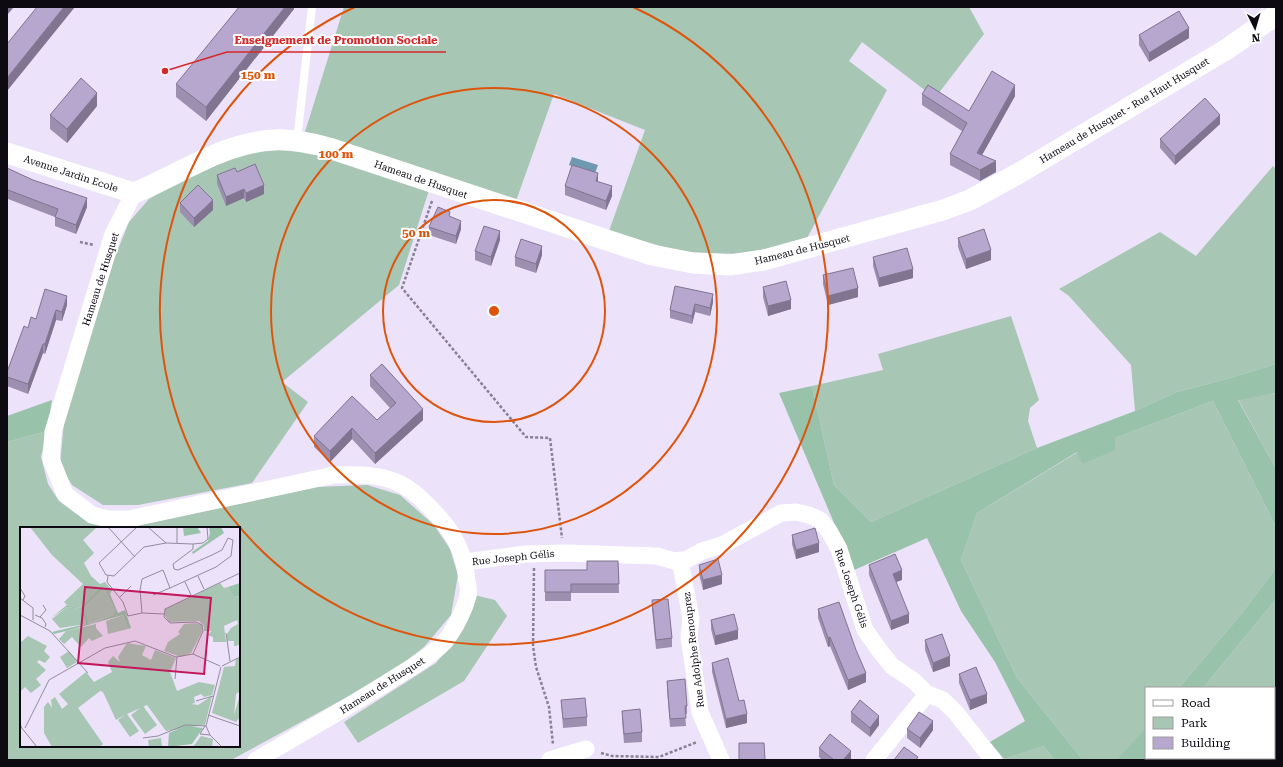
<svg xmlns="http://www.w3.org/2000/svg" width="1283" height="767" viewBox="0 0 1283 767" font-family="'Roboto Serif',serif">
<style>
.green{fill:#a7c6b3;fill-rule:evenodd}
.forest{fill:#98c2a9}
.water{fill:#6f99b1}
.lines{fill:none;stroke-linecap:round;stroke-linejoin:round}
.path{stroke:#888191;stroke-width:2.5;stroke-dasharray:3 2;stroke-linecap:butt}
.service{stroke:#fff;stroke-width:8}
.minor{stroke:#fff;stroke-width:17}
.tertiary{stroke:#fff;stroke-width:21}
.wall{fill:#9d8fb0}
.shaded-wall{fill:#807490}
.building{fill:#b7a6cd;stroke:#807490}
.ring{fill:none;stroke:#dd550c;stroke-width:2}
.labels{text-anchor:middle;stroke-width:4;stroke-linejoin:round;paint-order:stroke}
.street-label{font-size:10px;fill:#0e0a12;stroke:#fff}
.inset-road{fill:none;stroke:#938c9d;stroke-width:1}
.view{fill:#c2185b;fill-opacity:0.15;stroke:#c2185b;stroke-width:2}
.inset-edge{fill:none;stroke:#0e0a12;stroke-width:2}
.centre{fill:#dd550c;stroke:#fff;stroke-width:2}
.ring-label{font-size:12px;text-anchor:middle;font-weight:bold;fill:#dd550c;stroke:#fff;stroke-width:4;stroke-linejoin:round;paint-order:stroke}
.leader{fill:none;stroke:#d62828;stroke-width:1.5}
.callout-dot{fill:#d62828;stroke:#fff;stroke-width:1.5}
.callout-label{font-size:11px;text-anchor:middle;font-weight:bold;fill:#d62828;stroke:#fff;stroke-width:4;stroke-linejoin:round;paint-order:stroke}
</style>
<rect width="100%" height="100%" fill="#ece2fa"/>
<!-- green -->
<g class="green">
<polygon points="344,7 969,7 984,34 935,98 862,42 849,61 887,90 806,240 743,254 681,252 609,231 645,130 554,94 516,201 304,135"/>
<polygon points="300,148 429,190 399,285 282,382 308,402 252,483 138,505 103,505 72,485 60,466 64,421 109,272 129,222 149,199 194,174 253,149"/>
<polygon points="1273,166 1276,169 1276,364 1227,379 1177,392 1135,411 1131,365 1069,296 1059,289 1160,232 1196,256"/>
<polygon points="1011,316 1039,400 1030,408 1028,421 1037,448 871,522 834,485 812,386 883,370 878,354"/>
<polygon points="1276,393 1276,469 1238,399"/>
<polygon points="1213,401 1276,527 1276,568 1242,613 1179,688 1146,688 1146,727 1119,759 1083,760 1017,678 961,560 977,513 1078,452 1082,464 1115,438"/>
<path d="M47,431L41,457L48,484L59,501L75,513L98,525L131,527L316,487L367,485L400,495L434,525L450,549L458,575L451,615L424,647L388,675L231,760H7V442ZM21,528H239V746H21Z"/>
<polygon points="474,595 495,600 507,616 464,681 358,743 344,722 436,663 463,630"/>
<polygon points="1276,599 1276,760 1145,760 1147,758 1274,758 1274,688 1203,688"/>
<polygon points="1044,746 1054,760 1004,759"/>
</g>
<!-- forest -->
<g class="forest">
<polygon points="1276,364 1276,393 1238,400 1276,469 1276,527 1213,401 1115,438 1115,450 1082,464 1077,452 977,513 961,560 1017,678 1083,760 1054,760 1044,746 1004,759 990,742 1025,721 995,662 961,611 927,538 854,570 779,393 812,386 834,485 871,522 1037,448 1135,411 1177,392 1227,379"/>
<polygon points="52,400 47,431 7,442 7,416"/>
<polygon points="1276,568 1276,599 1203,688 1179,688 1242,613"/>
<polygon points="1146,727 1147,758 1145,760 1114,760 1119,758"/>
</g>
<!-- water -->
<polygon class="water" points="572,157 598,165 595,173 569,165"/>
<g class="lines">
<!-- path -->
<g class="path">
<polyline points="432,201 402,288 526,437 550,438 562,538"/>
<polyline points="80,242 94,245"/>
<polyline points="534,568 533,646 536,667 549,707 553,744"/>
<polyline points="601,753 612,756 659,757 697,742"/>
</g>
<!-- service -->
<polyline class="service" points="297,140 312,7"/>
<!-- minor -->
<g class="minor">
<path d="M134,193L113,234L53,432L51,459L65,494L92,515L108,519H129L334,475C391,473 407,480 444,523C458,540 465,559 467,581C468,585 469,591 468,596C464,611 456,626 447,639C437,652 411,668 396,677C350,706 303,733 256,760"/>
<polyline points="680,560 691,618 689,637 700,712 721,760"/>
<polyline points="465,562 526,554 564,553 657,556 674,561 686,560 702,551 722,545 781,513 796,512 809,515 820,520 829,531 839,549 865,630 880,651 892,666 914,681 927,694 943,700 956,713 993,760"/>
<polyline points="550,760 586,749"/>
<polyline points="874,760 927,694"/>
</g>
<!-- tertiary -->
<path class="tertiary" d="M7,153L134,193C179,175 224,142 274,140C293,139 311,143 329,148L652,255L693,263L730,265L764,260L943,210L970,200L1021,172L1227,49L1276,15"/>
</g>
<!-- wall -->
<g class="wall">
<polygon points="294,7 294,9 206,121 176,97 176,84"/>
<polygon points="1139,35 1189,38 1149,62 1139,45"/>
<polygon points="922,94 969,111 1015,96 982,155 996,172 980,181 950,165 950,154 962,131 922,105"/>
<polygon points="97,106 67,143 50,129 50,115"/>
<polygon points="1220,124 1175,165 1160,148 1160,139"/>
<polygon points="7,168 87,207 76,234 55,226 55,217 8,199 7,203"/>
<polygon points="237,172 264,194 246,202 244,198 226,206 217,184 217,175"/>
<polygon points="598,182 612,196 606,210 565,195 565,186"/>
<polygon points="180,203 213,210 194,227 180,212"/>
<polygon points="450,217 461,229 456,244 429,235 429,227"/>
<polygon points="958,238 991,260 966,269 958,247"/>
<polygon points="500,240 491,266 475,260 475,251"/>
<polygon points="542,255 536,273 515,266 515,257"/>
<polygon points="873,257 913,278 879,287 873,266"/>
<polygon points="823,275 858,297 828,305 823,284"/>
<polygon points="675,286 713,302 710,316 695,312 692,324 670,318 670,310"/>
<polygon points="763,287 791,309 768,316 763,297"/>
<polygon points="67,305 62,321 56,320 45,354 43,353 28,394 7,386 7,372 36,319"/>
<polygon points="370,375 423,420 375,464 352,439 330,462 314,447 314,436 377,420 390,408 370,386"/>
<polygon points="792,535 819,552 796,559 792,544"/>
<polygon points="618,561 619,593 571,593 571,601 545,601 545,570 587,570"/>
<polygon points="699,565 722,584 703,590 699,574"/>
<polygon points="869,565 902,580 896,582 909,623 891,630 869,575"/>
<polygon points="652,600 672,638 672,647 656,649 652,609"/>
<polygon points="818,609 866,682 848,690 830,646 828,647 818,618"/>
<polygon points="711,620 738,639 715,645 711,629"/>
<polygon points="925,640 950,666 933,672 925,650"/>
<polygon points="712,663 739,701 747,723 726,728 712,672"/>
<polygon points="959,674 987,703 970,710 959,683"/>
<polygon points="667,681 687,706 687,714 685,714 686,726 670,727 667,689"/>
<polygon points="561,700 587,717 587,726 563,728"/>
<polygon points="622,711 642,732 642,742 624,743 622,720"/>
<polygon points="851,712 879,725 870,737 851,722"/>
<polygon points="907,729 933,730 920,748 907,738"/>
<polygon points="819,748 851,751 850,760 822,760 819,757"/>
</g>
<!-- shaded-wall -->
<g class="shaded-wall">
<polygon points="7,7 14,7 7,15"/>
<polygon points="64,7 75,7 7,91 7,78"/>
<polygon points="285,7 294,7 294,9 206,121 206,107"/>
<polygon points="1189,28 1189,38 1149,62 1149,53"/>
<polygon points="1015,85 1015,96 977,164 977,153"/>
<polygon points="97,93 97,106 67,143 67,129"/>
<polygon points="1220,115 1220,124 1175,165 1175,156"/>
<polygon points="996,161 996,172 980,181 980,170"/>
<polygon points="598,173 598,182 596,181"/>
<polygon points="264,185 264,194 246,202 246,193"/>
<polygon points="612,186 612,196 606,210 606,201"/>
<polygon points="244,189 244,198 226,206 226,197"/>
<polygon points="8,190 8,199 7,203 7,194"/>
<polygon points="87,198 87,207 76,234 76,225"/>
<polygon points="213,200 213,210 194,227 194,218"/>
<polygon points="461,221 461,229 456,244 456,236"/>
<polygon points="500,231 500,240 491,266 491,257"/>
<polygon points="542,246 542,255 536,273 536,264"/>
<polygon points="991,250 991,260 966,269 966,259"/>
<polygon points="913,269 913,278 879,287 879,278"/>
<polygon points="858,288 858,297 828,305 828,296"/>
<polygon points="713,294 713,302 710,316 710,308"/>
<polygon points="67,296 67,305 62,321 62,312"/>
<polygon points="791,300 791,309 768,316 768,306"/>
<polygon points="695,304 695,312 692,324 692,316"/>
<polygon points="56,310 56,320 45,354 45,344"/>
<polygon points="43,344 43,353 28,394 28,384"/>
<polygon points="423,409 423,420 375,464 375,453"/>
<polygon points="352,428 352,439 330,462 330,451"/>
<polygon points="819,543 819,552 796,559 796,550"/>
<polygon points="902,570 902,580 893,583 893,574"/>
<polygon points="722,575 722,584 703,590 703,580"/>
<polygon points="909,614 909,623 891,630 891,621"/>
<polygon points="738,630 738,639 715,645 715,636"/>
<polygon points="830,637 830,646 828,647 828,638"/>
<polygon points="950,656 950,666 933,672 933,663"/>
<polygon points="866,673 866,682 848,690 848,680"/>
<polygon points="987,694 987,703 970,710 970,700"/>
<polygon points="747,714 747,723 726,728 726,719"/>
<polygon points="879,716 879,725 870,737 870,728"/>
<polygon points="933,721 933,730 920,748 920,738"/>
<polygon points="851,751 851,760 843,760"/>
</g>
<!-- building -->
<g class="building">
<polygon points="37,7 64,7 7,78 7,44"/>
<polygon points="239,7 285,7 206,107 176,84"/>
<polygon points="1179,11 1189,28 1149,53 1139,35"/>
<polygon points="992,71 1015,85 977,153 996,161 980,170 950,154 967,123 922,94 928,85 969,111"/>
<polygon points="81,78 97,93 67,129 50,115"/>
<polygon points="1205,98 1220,115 1175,156 1160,139"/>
<polygon points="255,164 264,185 246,193 244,189 226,197 217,175 235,168 237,172"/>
<polygon points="572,165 598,173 596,181 612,186 606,201 565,186"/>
<polygon points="7,168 33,180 87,198 76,225 55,217 58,209 8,190 7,194"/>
<polygon points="198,185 213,200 194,218 180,203"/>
<polygon points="438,207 450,212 449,216 461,221 456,236 429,227"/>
<polygon points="484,226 500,231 491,257 475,251"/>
<polygon points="984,229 991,250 966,259 958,238"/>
<polygon points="521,239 542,246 536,264 515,257"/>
<polygon points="907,248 913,269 879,278 873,257"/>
<polygon points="853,268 858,288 828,296 823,275"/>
<polygon points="786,281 791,300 768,306 763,287"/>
<polygon points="675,286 713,294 710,308 695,304 692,316 670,310"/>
<polygon points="45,289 67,296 62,312 56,310 45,344 43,344 28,384 7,377 7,372 24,326 28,328 31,317 36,319"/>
<polygon points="382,364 423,409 375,453 352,428 330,451 314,436 352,396 377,420 396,403 370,375"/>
<polygon points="815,528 819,543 796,550 792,535"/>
<polygon points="895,554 902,570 893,574 909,614 891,621 869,565"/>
<polygon points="718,559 722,575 703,580 699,565"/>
<polygon points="587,561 618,561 619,584 571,584 571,592 545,592 545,570 587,570"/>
<polygon points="668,599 672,638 656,640 652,600"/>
<polygon points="839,602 856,650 866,673 848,680 830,637 828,638 818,609"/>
<polygon points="734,614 738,630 715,636 711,620"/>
<polygon points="942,634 950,656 933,663 925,640"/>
<polygon points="728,658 739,701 744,700 747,714 726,719 712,663"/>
<polygon points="976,667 987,694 970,700 959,674"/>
<polygon points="685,679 687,706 685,706 686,718 670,719 667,681"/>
<polygon points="585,698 587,717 563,719 561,700"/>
<polygon points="860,700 879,716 870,728 851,712"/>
<polygon points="640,709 642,732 624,734 622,711"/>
<polygon points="919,712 933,721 920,738 907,729"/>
<polygon points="830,734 851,751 843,760 834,760 819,748"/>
<polygon points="739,743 764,743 765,760 739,760"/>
<polygon points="904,747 918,757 916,760 894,760"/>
</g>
<!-- distance rings -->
<g class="ring">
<circle cx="494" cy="311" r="111"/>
<circle cx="494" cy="311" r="223"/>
<path d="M633 7A334 334 0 1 1 355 7"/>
</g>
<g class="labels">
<!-- street labels -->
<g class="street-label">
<text transform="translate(1124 110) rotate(-31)" y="4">Hameau de Husquet - Rue Haut Husquet</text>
<text transform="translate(71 173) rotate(18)" y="4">Avenue Jardin Ecole</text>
<text transform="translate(421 179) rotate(19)" y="4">Hameau de Husquet</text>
<text transform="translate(802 249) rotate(-14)" y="4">Hameau de Husquet</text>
<text transform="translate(100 279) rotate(-72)" y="4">Hameau de Husquet</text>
<text transform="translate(513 557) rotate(-6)" y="4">Rue Joseph Gélis</text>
<text transform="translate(852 588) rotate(71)" y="4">Rue Joseph Gélis</text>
<text transform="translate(693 650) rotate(-97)" y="4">Rue Adolphe Renouprez</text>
<text transform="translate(382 685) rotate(-32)" y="4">Hameau de Husquet</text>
</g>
</g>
<!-- overview -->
<g transform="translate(20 527)">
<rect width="220" height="220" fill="#ece2fa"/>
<path d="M10,0H77L63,13L74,26L64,36L71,49L80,57L85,55L92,63L88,64L82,58L60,81L47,78L44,75L63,57L32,28ZM200,56L204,61L208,60L214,70L220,69V117L216,119H214V114H207V107L211,101L218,97L217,93L204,99L206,115H193V110L187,108L192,104H184V99L179,94L149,95L145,89V82ZM84,62L95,83L93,88L68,97L63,81ZM47,80L60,82L66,97L40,101L32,92ZM103,88L108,102L88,107L86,94ZM175,96L182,98V105L171,126L161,130L144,124L148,115L160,107L158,105L164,97ZM76,97V101L83,109L72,114L69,111L61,120L52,110L44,117L39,112L46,104ZM8,109L27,119L24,124L30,130L25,136L19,133L17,135L26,143L16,152L21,158L11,166L5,160L0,165V116ZM107,116L126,119L122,128L131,133L135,123L156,131L150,145L157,164L179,155L195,158L192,168L184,170L181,167L174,170L175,176L171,177L178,178L192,169L185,198L146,204L127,178L107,187L119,204L110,210L98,193L106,187L96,193L83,165L80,164L58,181L83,217L80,220H32L24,206V180L28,175L32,181L31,173L35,170L42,182L48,177L39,167L66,145L74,155L92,145L88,135L93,129L100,135L98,130ZM49,124L57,135L47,141L40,130ZM216,131H220V164L216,167L214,188L220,168V190L216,195L192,186L204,140L215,139ZM123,179L137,198L125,207L111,188ZM181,209L193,212L192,220H173ZM141,211L142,220H129L128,213Z" fill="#a7c6b3"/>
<path d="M163,0H177L181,6L164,9ZM189,0H201L204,6L173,27L172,25L188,14L190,6ZM220,56V69L214,70L208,60ZM82,58L88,64L92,63L90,67L98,86L105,83L111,101L108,102L103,88L50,103L34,107L32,105L66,97L60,82L47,80L31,91L47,78L60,81ZM84,62L95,83L93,88L69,97L63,81ZM165,199L183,201L172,217L148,220L149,206Z" fill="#98c2a9" fill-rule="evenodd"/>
<path class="inset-road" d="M88,0L115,30M128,0L146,16L173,17L183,16L188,12L187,0M157,0V16M88,49L87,55L103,75L108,89L122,86L144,87M94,49L86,48L79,36L117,0M94,49L124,20L146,16M178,49L184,62M165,55L171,68M0,61L5,69L3,73M150,61L196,40L211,29L213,13L208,11L202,23L192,28L158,43L154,42L153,37L173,22V17M0,71L13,81V93M99,71L111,59M122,86L120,63L122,52L143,43L150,61L133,68M0,88L30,104L68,146M15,88L22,91L26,97L25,100M20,90L26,83L23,78M206,106L210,134M173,127L200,139M202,139L220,130M201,140L186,199L190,208L202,220M155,152L157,130M176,174L193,169M188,188L220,199M0,193L1,200L17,220M185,199L180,207L190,208M5,201L29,153L85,121L115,114L156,130L173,127L183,104L182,98L176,95L150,96L144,90L145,82L220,46M123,211L138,209L165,198L186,199"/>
<path class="view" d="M65,60L191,71L184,147L58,136Z"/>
<rect width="220" height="220" class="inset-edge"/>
</g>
<circle cx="494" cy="311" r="6" class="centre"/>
<g class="ring-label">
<text x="258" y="79">150 m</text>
<text x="336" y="158">100 m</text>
<text x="416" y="237">50 m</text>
</g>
<!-- callouts -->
<path class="leader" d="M165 71L227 52H446"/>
<circle class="callout-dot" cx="165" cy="71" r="4"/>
<g class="callout-label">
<text x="336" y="44">Enseignement de Promotion Sociale</text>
</g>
<!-- border -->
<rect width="1283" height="767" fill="none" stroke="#0e0a12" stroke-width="16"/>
<!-- legend -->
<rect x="1145" y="687" width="130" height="72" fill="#ffffff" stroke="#9f9da0"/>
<rect x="1153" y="700" width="20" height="6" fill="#ffffff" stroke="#9f9da0"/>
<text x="1181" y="707" font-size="12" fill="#0e0a12">Road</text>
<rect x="1153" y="717" width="20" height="12" fill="#a7c6b3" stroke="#9f9da0"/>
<text x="1181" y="727" font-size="12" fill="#0e0a12">Park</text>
<rect x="1153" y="737" width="20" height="12" fill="#b7a6cd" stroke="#9f9da0"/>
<text x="1181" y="747" font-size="12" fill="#0e0a12">Building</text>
<!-- north arrow -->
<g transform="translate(1255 28) rotate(175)" stroke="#ffffff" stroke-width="3" paint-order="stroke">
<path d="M0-3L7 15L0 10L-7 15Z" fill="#0e0a12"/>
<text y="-6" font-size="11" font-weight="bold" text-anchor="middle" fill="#0e0a12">N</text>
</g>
</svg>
